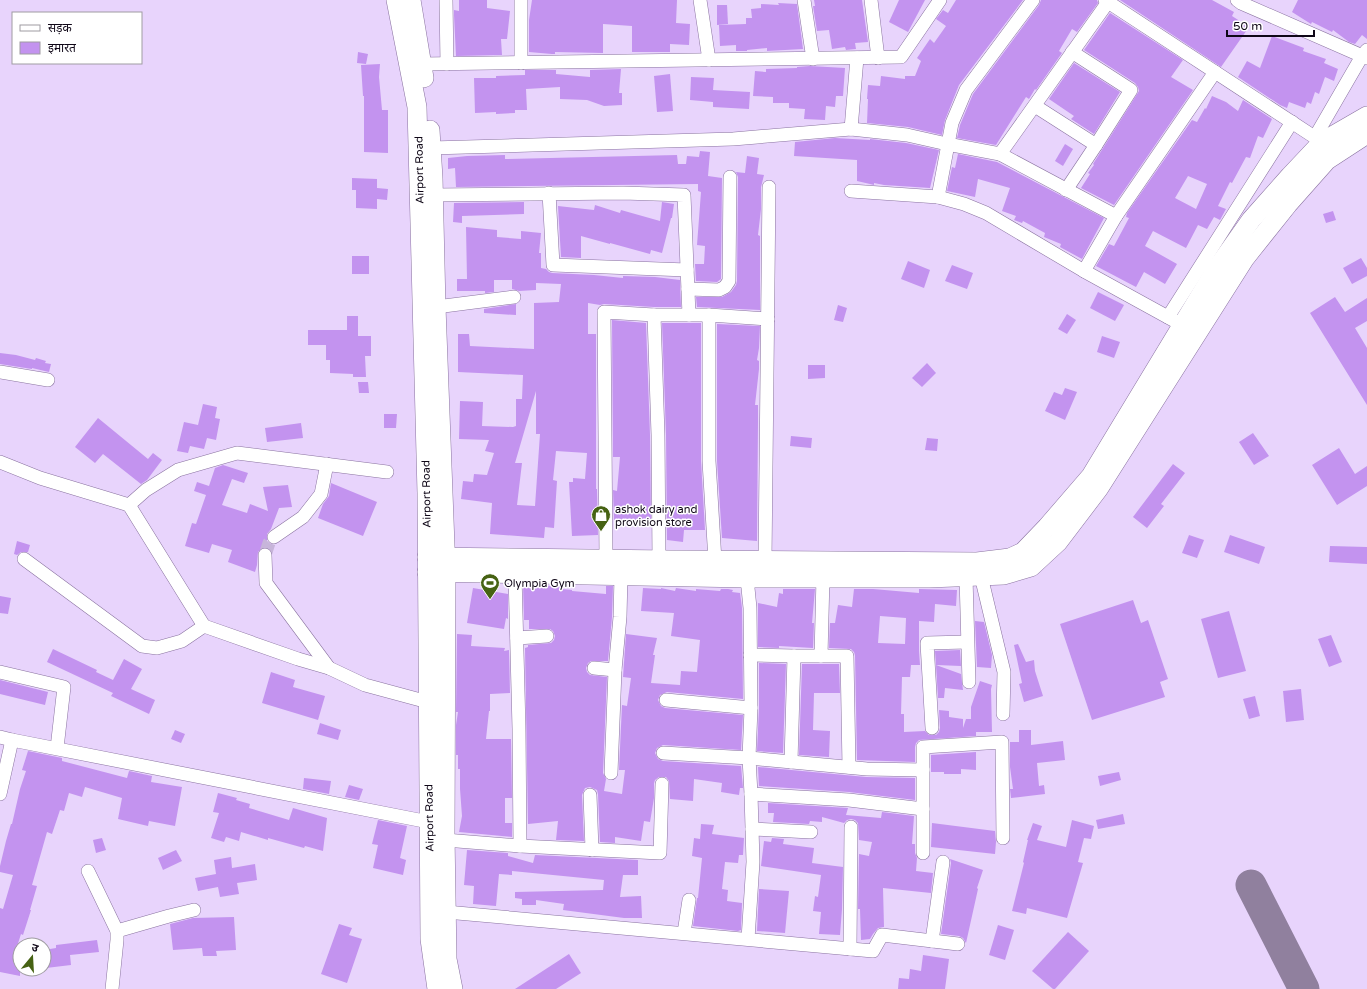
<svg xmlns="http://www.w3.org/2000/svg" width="1367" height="989" viewBox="0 0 1367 989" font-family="'Varela Round','Noto Sans Devanagari',sans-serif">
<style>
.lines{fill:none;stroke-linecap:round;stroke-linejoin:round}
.taxiway{stroke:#90809e;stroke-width:31}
.building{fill:#c393ef;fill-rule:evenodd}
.street-tunnel{stroke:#c7b5da;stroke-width:13;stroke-dasharray:13 6;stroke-linecap:butt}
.street-casing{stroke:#8a73a0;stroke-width:14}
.secondary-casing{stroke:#8a73a0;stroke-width:20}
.street{stroke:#fff;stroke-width:13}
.secondary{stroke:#fff;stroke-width:19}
.labels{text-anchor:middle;stroke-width:3;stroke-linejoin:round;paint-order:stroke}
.street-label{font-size:11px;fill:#0f0717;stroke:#fff}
.poi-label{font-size:11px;fill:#0f0717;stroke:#fff;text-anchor:start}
</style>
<rect width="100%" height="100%" fill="#e8d4fc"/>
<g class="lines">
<!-- taxiway -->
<polyline class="taxiway" points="1251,885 1304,989"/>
</g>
<!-- building -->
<g class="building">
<polygon points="459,0 487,0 487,8 510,11 507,39 501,39 502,55 456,56 454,15 454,10 459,11"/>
<polygon points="532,0 677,0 676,23 690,24 689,45 670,44 670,52 632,52 632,26 603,24 603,53 555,52 555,54 552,54 529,52 529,20"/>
<polygon points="814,0 862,0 868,42 855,43 856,49 846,50 845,47 832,49 829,30 817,31 813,6 815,6"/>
<polygon points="899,0 925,0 908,32 889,22"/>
<polygon points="956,0 1023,0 959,85 945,120 942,135 908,127 867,123 868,99 867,99 868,85 880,86 881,76 905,79 905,76 915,76 921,61 917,58 930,39 934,43 946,26 936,19 943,10 948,13"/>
<polygon points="1041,0 1097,0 1098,3 1077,32 1072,29 1059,51 1062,53 1036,90 1035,89 1029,99 1026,97 996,145 957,138 960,125 973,94 1039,5"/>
<polygon points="1120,0 1212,0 1234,12 1232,16 1249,27 1221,67"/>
<polygon points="1298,0 1367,0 1367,39 1362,35 1355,44 1349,42 1333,30 1332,32 1312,22 1311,24 1292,12"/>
<polygon points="778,3 797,4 803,49 767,51 767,48 747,50 747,51 736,51 736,45 720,46 719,25 746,24 746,18 752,18 751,9 761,8 761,4 779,5"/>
<polygon points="717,5 727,5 728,24 717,25"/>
<polygon points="1110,13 1183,60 1171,77 1193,90 1114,205 1081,188 1090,174 1088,173 1094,165 1093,164 1139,91 1138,87 1135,83 1084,50"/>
<polygon points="1272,36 1304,48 1303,51 1326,59 1324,63 1338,69 1334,81 1325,77 1319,94 1315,92 1311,104 1307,102 1305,108 1289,102 1287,108 1280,105 1238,77 1247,61 1260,68"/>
<polygon points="358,52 368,54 366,64 357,63"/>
<polygon points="1074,63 1120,92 1094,134 1071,119 1074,116 1049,99"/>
<polygon points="380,64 379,77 382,110 388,110 388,153 364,152 364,96 363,96 361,65"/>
<polygon points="810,66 845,68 843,96 836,96 835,107 826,106 825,120 804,119 805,109 789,108 789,103 773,103 773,97 753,96 755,71 766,72 766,69 797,68 797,67"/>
<polygon points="621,69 619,93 622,93 622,105 604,106 587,100 560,99 560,87 526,89 527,110 515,110 515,113 496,114 496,112 475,113 474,78 496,78 496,76 525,75 525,70 556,70 556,74 590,77 590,70"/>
<polygon points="670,74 673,111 657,112 654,76"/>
<polygon points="691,77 714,78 713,90 750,92 749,109 713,107 713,102 690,100"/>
<path d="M1212,96L1226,102L1238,111L1243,100L1272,119L1263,138L1258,136L1250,158L1246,157L1232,183L1230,182L1218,206L1226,209L1220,220L1214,217L1207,229L1198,225L1186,248L1153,231L1145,246L1177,264L1165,284L1144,272L1136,287L1096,266L1109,244L1114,246L1129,218L1126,217L1127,213L1192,120L1197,122L1205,108L1206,109ZM1188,176L1207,184L1196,209L1175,198Z"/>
<polygon points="835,138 870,140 870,139 906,143 939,150 930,188 884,185 874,183 874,185 870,184 857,181 857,160 794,156 795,142"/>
<polygon points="1065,144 1073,149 1063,166 1055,161"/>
<polygon points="700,151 710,152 708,176 722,178 721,279 717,282 696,281 695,264 704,264 705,246 697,245 701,192 698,191 698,184 456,187 455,168 448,169 448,158 467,156 505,155 505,159 677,155 678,164 686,164 687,156 699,157"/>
<polygon points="958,154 997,162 1104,218 1082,259 1060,247 1061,244 1044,237 1045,233 1023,221 1022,223 1014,220 1016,216 1002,211 1010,188 978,179 975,197 947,191 952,167 955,168"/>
<polygon points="747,156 759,158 757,174 764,175 761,187 761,209 758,235 760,236 760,310 697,307 696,297 722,297 731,292 736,285 737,281 738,177 736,172 745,173"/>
<polygon points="352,178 377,179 377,188 388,189 387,200 377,199 377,209 356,208 356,190 352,190"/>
<polygon points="524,202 524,214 462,216 462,223 453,222 454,203"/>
<polygon points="662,202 674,204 672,218 671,218 662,253 651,250 650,254 610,243 610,244 581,236 581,258 561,257 558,206 594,210 595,205 620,213 621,210 660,221"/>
<polygon points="1333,211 1336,220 1326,223 1323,214"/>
<path d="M466,227L497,230V237L521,239V231L541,233L539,253H541V268L546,269L549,272L552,273L594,275L623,278V276L655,277L680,280L681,307H654L604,304L600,305L588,303V334H596V489H597L598,535L572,536L569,482H573V478L585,479L587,453L556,451L553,480L557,481L554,528L545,527L544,538L490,534L492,503L461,499L463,481L473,482L474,474L487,475L494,453L485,451L489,440L459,439L460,401L483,402L482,426L513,427L516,426V399H522L523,375L458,372V334H469L470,346L534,349V303L559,302L561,284L536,283V290L519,291L512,289V280H494V292L485,293V291H457V279H467ZM536,391V434H540L535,506L517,505L522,463H515Z"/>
<rect x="352" y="256" width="17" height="18"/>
<polygon points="1361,258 1367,268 1367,276 1352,284 1343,268"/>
<polygon points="908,261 930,270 924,288 901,279"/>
<polygon points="952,265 973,273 967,289 945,281"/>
<polygon points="1098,292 1124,305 1115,321 1090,308"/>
<polygon points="1335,297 1345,312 1367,298 1367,321 1355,328 1367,348 1367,405 1310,313"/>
<polygon points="516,304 516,315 484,313 484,309"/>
<polygon points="838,305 847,308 843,322 834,320"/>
<polygon points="1067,314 1076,320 1067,334 1058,329"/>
<polygon points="347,316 358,316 358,336 371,336 371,356 365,356 366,377 353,377 353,374 330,373 330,360 326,360 326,345 308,345 308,330 347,330"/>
<polygon points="612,320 646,323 650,435 651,523 630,521 630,523 614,520 613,490 617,491 620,457 613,457"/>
<polygon points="662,323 701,323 701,461 705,530 684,530 683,542 667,540 666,435"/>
<polygon points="717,324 760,326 759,348 757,360 759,361 759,369 755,405 758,405 758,422 757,541 722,538 717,461"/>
<polygon points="1102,336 1120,342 1114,358 1097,352"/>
<polygon points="0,353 16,355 35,360 36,358 46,361 45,363 51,364 49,372 32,368 32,369 0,364"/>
<polygon points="927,363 936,373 922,387 912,378"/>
<polygon points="808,365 825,365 825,378 808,379"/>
<polygon points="358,382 368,382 369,393 359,393"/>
<polygon points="1065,388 1077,392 1065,420 1045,411 1054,392 1062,395"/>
<polygon points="203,404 217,407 215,418 220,419 216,440 207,438 204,449 190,446 188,453 177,451 184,422 198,425"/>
<polygon points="384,414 397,414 396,428 384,428"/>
<polygon points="98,418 148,459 153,453 162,460 147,480 141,484 103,454 95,463 75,447"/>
<polygon points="301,423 303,438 267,442 265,428"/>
<polygon points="1253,433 1269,456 1254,465 1239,442"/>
<polygon points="791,436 812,438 811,448 790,446"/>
<polygon points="927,438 938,439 937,451 925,450"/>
<polygon points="1339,448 1355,474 1367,466 1367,486 1337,505 1312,465"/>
<polygon points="1173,464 1185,473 1161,504 1164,506 1147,528 1133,517"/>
<polygon points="223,465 248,473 244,483 232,479 222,505 247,513 250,504 268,511 263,487 288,485 292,507 279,508 271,529 267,534 267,540 265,546 258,552 257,565 255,572 228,562 232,550 212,544 209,553 185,546 192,523 196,524 206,495 194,491 197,482 209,486 215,468"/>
<polygon points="331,483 377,502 363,536 318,518 323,504 329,496"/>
<polygon points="1189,535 1204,540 1197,558 1182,553"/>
<polygon points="1230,535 1265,547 1259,564 1224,552"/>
<polygon points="17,541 30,545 28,552 21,552 17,555 14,554"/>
<polygon points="1330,546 1367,547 1367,564 1329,562"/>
<polygon points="523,585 562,586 562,589 572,590 572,591 606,594 606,586 613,586 612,617 608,661 591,661 588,663 586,668 587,672 590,675 607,677 603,773 606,779 604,791 622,794 625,770 619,770 622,705 627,706 631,678 623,677 626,634 657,638 653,655 655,655 651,683 680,685 681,671 697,672 700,640 671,636 674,613 641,611 643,588 661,589 661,588 675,591 676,588 696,591 696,589 720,591 721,589 728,589 733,590 732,592 740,593 742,608 743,699 667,692 660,695 658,700 661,706 665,708 743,715 741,750 663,745 657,748 655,753 658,759 663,761 741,766 743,788 740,788 739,795 721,792 722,783 694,779 693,801 670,799 669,781 666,777 659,777 655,780 654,783 654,798 650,822 644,821 641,841 615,837 615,843 600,842 598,794 597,790 590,787 585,788 582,795 584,841 556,840 558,821 528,824 525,648 528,647 528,645 551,643 554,640 555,636 553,631 550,629 529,629 529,620 524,620"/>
<polygon points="473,588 508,594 508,619 506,618 504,629 467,623"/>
<polygon points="783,589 815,589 812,623 814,623 813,648 779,646 779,648 758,647 758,603 777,607 779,593 783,594"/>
<path d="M854,589H873L919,593V589L957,590L956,606L935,604L934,622L919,621V651L920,665H911L910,677H902L901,714H904V732L925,731L929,735H936L939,732L940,728L939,710L949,711V717L963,719V728L966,719H971V707L980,681L992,685L991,689L992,732H976V736L919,740L916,743L915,747V762L857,760L855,655L854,652L851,649L829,648L830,623H835L838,605L852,607ZM880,616L906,618L905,644L878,643Z"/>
<polygon points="0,596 11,598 8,614 0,613"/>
<polygon points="1133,600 1141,623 1148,620 1168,679 1160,682 1165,697 1092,720 1060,624"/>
<polygon points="1229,611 1246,671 1218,678 1201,619"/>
<polygon points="975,621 984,622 992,655 991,668 977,667"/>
<polygon points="457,634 472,635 471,646 505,648 504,651 509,650 510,693 490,694 490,711 489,711 486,739 511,739 512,798 505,798 505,823 512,823 512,837 459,832 462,816 460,789 460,769 458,769 458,755 456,755 456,725 458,712 456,712"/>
<polygon points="1331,635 1342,662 1329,667 1318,639"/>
<polygon points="1018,644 1026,662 1034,660 1035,671 1043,696 1024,702 1019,684 1022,683 1014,645"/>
<polygon points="53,649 97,670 96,672 113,680 124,659 142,669 131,689 155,700 149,714 111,696 113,693 47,662"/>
<polygon points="960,650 961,666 936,665 935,651"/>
<polygon points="759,663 786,664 783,753 757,751 759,708"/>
<polygon points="802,664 839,664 840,693 814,693 813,730 830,731 829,757 799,755"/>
<polygon points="936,665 961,674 963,690 945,688 944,698 938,698"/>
<polygon points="271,672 295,680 293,687 325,696 318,720 262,703"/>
<polygon points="0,680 48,692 45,705 0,694"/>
<polygon points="1301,689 1304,720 1286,722 1283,691"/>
<polygon points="1255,696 1260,716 1249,719 1243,699"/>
<polygon points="320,723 341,730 338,740 317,734"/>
<polygon points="175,730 185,734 181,743 171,739"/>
<polygon points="1019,730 1031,730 1031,745 1063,741 1065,760 1037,763 1039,786 1044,785 1045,794 1011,798 1010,789 1013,789 1010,767 1010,742 1019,742"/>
<polygon points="28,751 62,758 62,761 127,778 129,771 152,776 151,782 182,787 175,826 149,821 148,826 118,819 122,798 85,787 82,797 69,793 64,811 60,810 52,834 47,832 32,885 37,886 30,910 31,910 23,935 21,934 15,953 20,954 20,976 0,972 0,908 3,909 13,875 0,872 0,866 6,841 11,824 12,824 20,789 26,771 22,770"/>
<polygon points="976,752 976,770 961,769 961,774 944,774 944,772 931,772 931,755"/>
<polygon points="758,767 866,777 915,778 915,800 849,792 759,786"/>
<polygon points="1119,772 1121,780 1100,786 1098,776"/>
<polygon points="304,778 331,781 329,794 303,789"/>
<polygon points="349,785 363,789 359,800 345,797"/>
<polygon points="218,793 237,798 236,800 250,804 249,808 289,820 293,808 327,818 323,851 305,846 304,848 268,838 268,840 241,832 239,841 226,837 224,842 211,838 219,813 213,812"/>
<polygon points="768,803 848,808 846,815 881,818 882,812 914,816 912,844 915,844 915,853 917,858 916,871 933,873 931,893 883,888 884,927 878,928 873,934 870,939 861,940 860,909 858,909 859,854 869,856 872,842 859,840 858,823 855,820 851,819 847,820 844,823 822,817 822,822 810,821 809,824 773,822 774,813 768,813"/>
<polygon points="1123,814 1125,824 1098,829 1096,820"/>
<polygon points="378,820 407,826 400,858 406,860 403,875 373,868 378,845 372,844"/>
<polygon points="1072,820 1094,826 1091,839 1084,838 1078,862 1083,863 1067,918 1027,908 1026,914 1012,911 1024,863 1023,862 1028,840 1027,840 1033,823 1042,826 1037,840 1066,847"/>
<polygon points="932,823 995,831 996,842 995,854 931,847"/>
<polygon points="701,824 714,825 712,834 744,838 743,855 739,855 738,863 725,862 722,889 728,890 727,901 742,903 741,930 738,931 693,926 697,898 698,898 702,858 692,856 694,838 700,839"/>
<polygon points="102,838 106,850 96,853 93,840"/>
<polygon points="772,838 784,839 783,844 814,848 812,863 843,867 842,909 840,935 819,934 821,912 813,911 815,896 818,897 821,875 761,866 764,841 771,842"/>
<polygon points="176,850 182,861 163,870 158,858"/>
<polygon points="467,850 508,853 508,856 533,863 535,855 638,860 638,875 623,875 620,897 641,896 642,918 624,918 563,910 564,904 536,900 536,905 522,905 522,899 515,898 515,892 603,890 604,880 512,871 512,875 499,874 496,906 473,904 474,886 464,885"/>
<polygon points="231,857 232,868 255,864 257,880 237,883 239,894 220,897 218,887 198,891 195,878 216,874 214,860"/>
<polygon points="950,859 983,870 977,888 978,889 966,943 963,938 959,936 941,934 951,863"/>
<polygon points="759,889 789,891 785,933 757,931"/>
<polygon points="234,917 236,950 216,951 217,956 203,956 202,948 173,950 170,924 193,918"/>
<polygon points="339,924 352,928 349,935 362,939 347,983 321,974"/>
<polygon points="998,925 1014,930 1005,960 989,955"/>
<polygon points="1068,932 1089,951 1055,989 1053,989 1032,971"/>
<polygon points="97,940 99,952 70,955 71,965 46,968 44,950 56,948 56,945"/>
<polygon points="569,954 581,973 556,989 515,989"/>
<polygon points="923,955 949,959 945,989 898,989 899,978 909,979 910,969 921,971"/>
</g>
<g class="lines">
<!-- street-tunnel -->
<polyline class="street-tunnel" points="265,555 269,543 274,537"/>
<!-- street casing -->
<g class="street-casing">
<g id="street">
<polyline points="446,0 447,64"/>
<polyline points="521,0 521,63"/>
<polyline points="700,0 709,60"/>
<polyline points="804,0 813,59"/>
<polyline points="871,0 878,58"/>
<polyline points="1105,0 1322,142"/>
<polyline points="1237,0 1241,3 1367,58"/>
<polyline points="1108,2 1000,154 1116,216 1215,72"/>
<polyline points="422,64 901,57 940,0"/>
<polyline points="1035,106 1096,145"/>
<polyline points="851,129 857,58"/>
<polyline points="1315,137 1362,56 1367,50"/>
<polyline points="431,148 733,139 851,129 907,135 947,144 1000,154"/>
<polyline points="1066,190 1096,145 1131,90 1072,52"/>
<polyline points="851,191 938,197 964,204 986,213 1084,271"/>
<polyline points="549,193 553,265 687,270"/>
<polyline points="434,195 623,193 684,195 689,315"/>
<polyline points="938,197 952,123 966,90 1033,0"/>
<polyline points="1116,216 1084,271 1175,321"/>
<polyline points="688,289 719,290 725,287 729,281 730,177"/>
<polyline points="436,307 514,297"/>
<polyline points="654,315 658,435 659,560"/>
<polyline points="709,315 709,461 715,561"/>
<polyline points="1168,317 1292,122"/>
<polyline points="0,372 48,380"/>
<polyline points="0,462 40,478 129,505 146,490 178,470 237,453 387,472"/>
<polyline points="129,505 204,626"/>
<polyline points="274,537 303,517 321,494 327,464"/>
<polyline points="265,555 266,583 329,668"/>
<polyline points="24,559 142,646 157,648 182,641 204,626 298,659 329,668 365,685 428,702"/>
<polyline points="606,559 604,312 654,315 709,315 768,319"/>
<polyline points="765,561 769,187"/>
<polyline points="515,574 519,729 520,846"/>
<polyline points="981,576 1004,672 1003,714"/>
<polyline points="966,577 969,682"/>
<polyline points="747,578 750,608 751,708 749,758 751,794 753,862 748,939"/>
<polyline points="517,638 547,636"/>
<polyline points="750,655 794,656 847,656 849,767"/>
<polyline points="821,656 823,577"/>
<polyline points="594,668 615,670"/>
<polyline points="0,672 64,687 57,748"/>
<polyline points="666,700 751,708"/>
<polyline points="932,728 927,643 967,642"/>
<polyline points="0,737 12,740"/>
<polyline points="663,753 749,758 867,769 923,770"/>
<polyline points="791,762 794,656"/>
<polyline points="611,773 615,670 620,617 621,576"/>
<polyline points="0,794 12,740 429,822"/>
<polyline points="751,794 849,800 923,809"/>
<polyline points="590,795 592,850"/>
<polyline points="752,829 811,832"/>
<polyline points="445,840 520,846 660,853 662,784"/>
<polyline points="923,853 923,747 1002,742 1003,838"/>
<polyline points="88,871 117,931 117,940 112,989"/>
<polyline points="446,912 873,951 882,935 958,944"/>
<polyline points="117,931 169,916 194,910"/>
<polyline points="684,933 689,900"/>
<polyline points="932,941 943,862"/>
<polyline points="850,949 851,827"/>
</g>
</g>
<!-- secondary casing -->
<g class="secondary-casing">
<g id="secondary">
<polyline points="396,0 417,107 427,493 430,939 437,989"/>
<polyline points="411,0 424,78"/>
<polyline points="430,130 433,178 436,307 446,572 445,835 447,959 453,989"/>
<polyline points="427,557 669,560 977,562 1010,558 1023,552 1047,527 1091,476 1217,268 1251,220 1290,176 1322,142 1367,116"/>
<polyline points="427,572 747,578 929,578 1004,575 1031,567 1058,542 1099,488 1245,258 1288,204 1327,160 1367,134"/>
</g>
</g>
<!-- street -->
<use href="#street" class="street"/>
<!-- secondary -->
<use href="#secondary" class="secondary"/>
</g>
<!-- icons -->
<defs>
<g id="shop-pin" transform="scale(1)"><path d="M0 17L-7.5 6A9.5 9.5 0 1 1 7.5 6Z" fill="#466213" stroke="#fff"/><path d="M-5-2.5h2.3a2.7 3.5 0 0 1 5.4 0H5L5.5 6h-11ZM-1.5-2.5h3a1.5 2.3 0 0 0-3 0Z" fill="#fff"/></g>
<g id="stadium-pin" transform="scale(1)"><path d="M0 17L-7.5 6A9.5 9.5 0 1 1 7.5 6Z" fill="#466213" stroke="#fff"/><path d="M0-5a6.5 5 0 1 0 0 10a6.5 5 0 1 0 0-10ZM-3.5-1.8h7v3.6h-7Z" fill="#fff"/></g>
</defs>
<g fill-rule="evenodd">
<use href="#shop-pin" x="601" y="515"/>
<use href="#stadium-pin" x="490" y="583"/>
</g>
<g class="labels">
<!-- street labels -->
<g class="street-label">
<text transform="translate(419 170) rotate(-91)" y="4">Airport Road</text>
<text transform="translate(426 494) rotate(-91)" y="4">Airport Road</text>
<text transform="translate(429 818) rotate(-91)" y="4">Airport Road</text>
</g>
<!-- poi labels -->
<g class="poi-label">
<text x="615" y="513">ashok dairy and<tspan x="615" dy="13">provision store</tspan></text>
<text x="504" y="587">Olympia Gym</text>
</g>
</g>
<!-- legend -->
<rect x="12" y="12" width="130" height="52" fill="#ffffff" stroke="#9f9ca2"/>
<rect x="20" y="25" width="20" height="6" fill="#ffffff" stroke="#9f9ca2"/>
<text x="48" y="32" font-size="12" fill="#0f0717">सड़क</text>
<rect x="20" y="42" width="20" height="12" fill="#c393ef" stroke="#9f9ca2"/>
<text x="48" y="52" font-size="12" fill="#0f0717">इमारत</text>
<!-- north arrow -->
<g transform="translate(32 957) rotate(18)"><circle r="19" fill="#ffffff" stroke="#9f9ca2"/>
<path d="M0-3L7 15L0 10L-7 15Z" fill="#466213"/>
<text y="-6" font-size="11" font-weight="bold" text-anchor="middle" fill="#0f0717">उ</text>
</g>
<!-- scale -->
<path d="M1227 30v6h87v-6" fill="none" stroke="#0f0717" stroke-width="2"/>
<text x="1233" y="30" font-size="12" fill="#0f0717" stroke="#ffffff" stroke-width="3" paint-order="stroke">50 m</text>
</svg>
